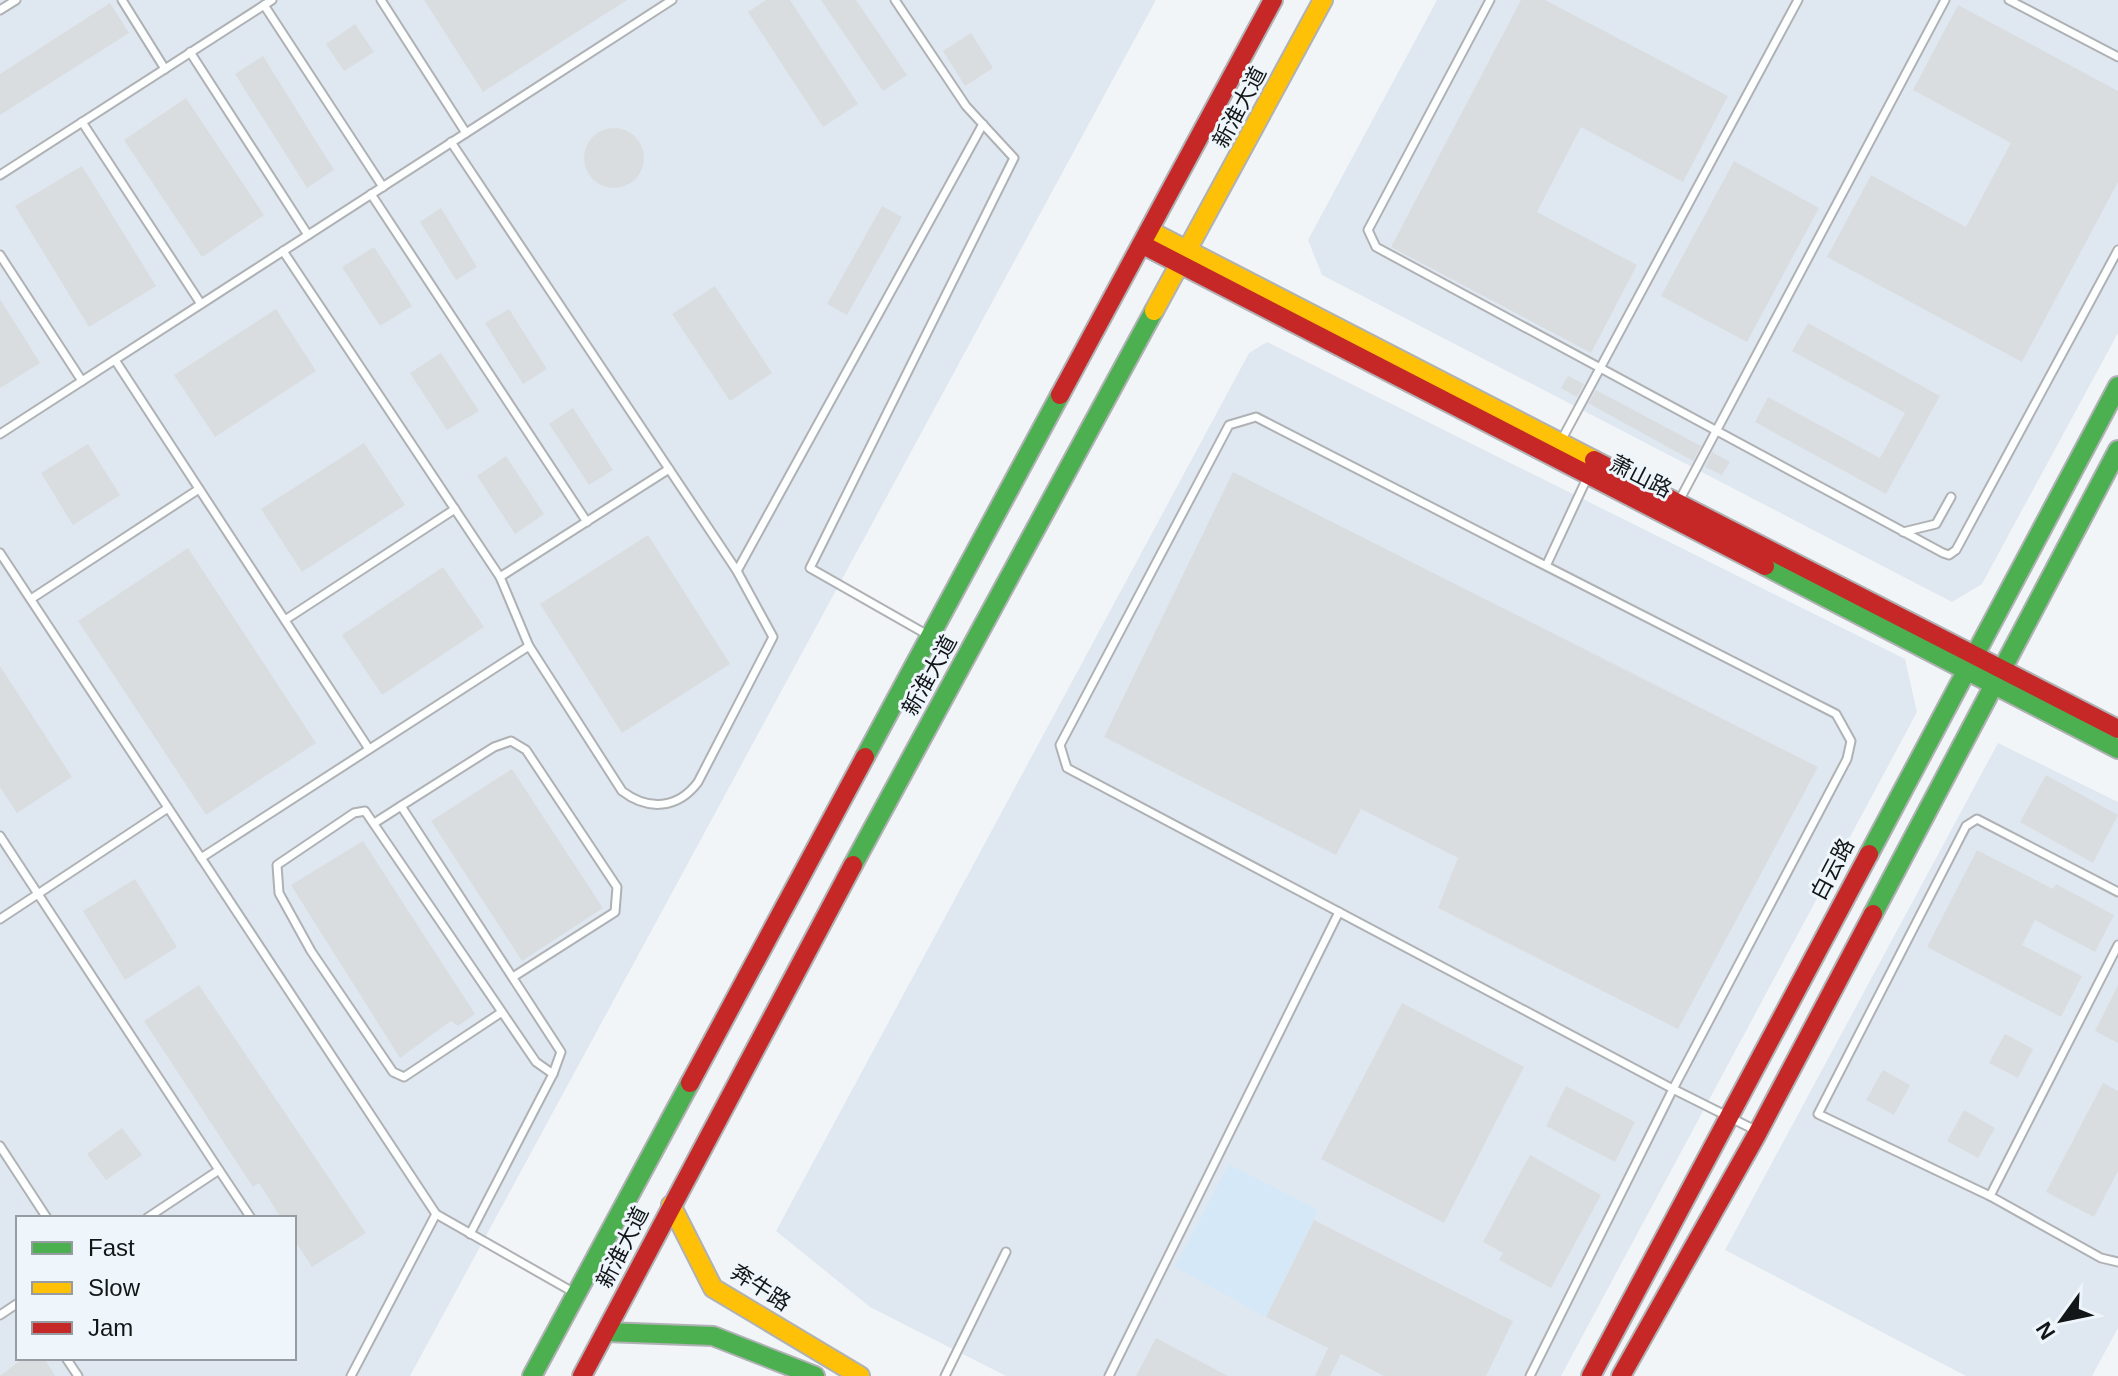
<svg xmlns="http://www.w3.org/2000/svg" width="2118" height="1376" viewBox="0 0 2118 1376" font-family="Helvetica,'Noto Sans SC',sans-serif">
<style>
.built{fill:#dfe8f0;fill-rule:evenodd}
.green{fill:#d4e8f7}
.building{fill:#dadde0}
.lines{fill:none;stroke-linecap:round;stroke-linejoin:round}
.lane-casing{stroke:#afb1b4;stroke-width:11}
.fast-casing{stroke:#afb1b4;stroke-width:22}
.slow-casing{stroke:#afb1b4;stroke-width:22}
.jam-casing{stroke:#afb1b4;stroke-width:22}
.lane{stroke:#fdfefe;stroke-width:7}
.fast{stroke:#4caf50;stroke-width:18}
.slow{stroke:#ffc107;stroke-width:18}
.jam{stroke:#c62828;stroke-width:18}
.labels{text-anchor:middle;stroke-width:6;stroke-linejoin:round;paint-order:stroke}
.street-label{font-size:22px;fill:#131618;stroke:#eef6fc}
</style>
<rect width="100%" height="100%" fill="#f2f5f8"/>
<!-- built -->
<g class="built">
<path d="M0,0H1156L410,1376H0ZM18,1218H294V1358H18Z"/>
<polygon points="1437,0 2118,0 2118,333 1982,584 1952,602 1322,275 1308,240"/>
<polygon points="1267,342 1905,659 1917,712 1561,1376 1006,1376 870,1307 776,1231 1249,353"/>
<polygon points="1998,743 2118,802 2118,1328 2092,1376 1966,1376 1725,1250"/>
</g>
<!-- green -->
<polygon class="green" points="1229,1164 1318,1210 1266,1317 1175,1267"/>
<!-- building -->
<g class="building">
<polygon points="424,0 627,0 483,92"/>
<polygon points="766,0 790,0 858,104 823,127 748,12"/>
<polygon points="821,0 856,0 907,75 883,91"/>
<polygon points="1521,0 1545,0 1728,96 1683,182 1581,127 1537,212 1637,265 1591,353 1391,247"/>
<polygon points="110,3 129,33 0,115 0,74"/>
<polygon points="1958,5 2118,91 2118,182 2022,362 1827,257 1871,175 1966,227 2011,143 1913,90"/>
<polygon points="355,24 374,52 344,71 326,44"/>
<polygon points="971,33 993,68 965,86 943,51"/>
<polygon points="263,56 334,170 307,188 235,74"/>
<polygon points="186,98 264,215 202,257 124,140"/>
<circle cx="614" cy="158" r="30"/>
<polygon points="1734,161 1819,208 1747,342 1661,296"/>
<polygon points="82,166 156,286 89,327 15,206"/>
<polygon points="882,206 902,217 847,315 827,304"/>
<polygon points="441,208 477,267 456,280 420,222"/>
<polygon points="374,247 412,306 380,326 342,267"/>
<polygon points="715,286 772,373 730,401 672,314"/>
<polygon points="0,299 40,363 0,388"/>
<polygon points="276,309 316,371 215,437 174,375"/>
<polygon points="509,309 547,369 523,384 485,323"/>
<polygon points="1808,323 1940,396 1886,494 1755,422 1768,397 1880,458 1905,413 1792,351"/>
<polygon points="441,353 479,411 447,430 410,373"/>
<polygon points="1568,376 1584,384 1577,397 1561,388"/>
<polygon points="1596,390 1701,446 1693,461 1588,403"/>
<polygon points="573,408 613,470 589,485 549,424"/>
<polygon points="364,443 405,505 302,572 261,509"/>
<polygon points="88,444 120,495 73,525 41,473"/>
<polygon points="1712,452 1730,462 1722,475 1705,467"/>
<polygon points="506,456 544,514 515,534 477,476"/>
<polygon points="1233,472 1818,767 1678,1029 1438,908 1458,858 1361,809 1336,855 1104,737"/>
<polygon points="648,535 730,664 622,733 540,604"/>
<polygon points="188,548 316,743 206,815 78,621"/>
<polygon points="443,567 484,627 382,695 342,635"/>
<polygon points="0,666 72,777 17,813 0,787"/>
<polygon points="512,769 603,908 522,961 431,821"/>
<polygon points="2046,775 2118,815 2093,863 2020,822"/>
<polygon points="363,841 475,1014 458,1026 451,1021 400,1058 291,885"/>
<polygon points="1977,850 2053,889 2056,884 2114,915 2095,952 2035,920 2022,945 2082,976 2061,1017 1927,947"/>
<polygon points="135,879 177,947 125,980 83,911"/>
<polygon points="199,985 366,1233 312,1267 294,1239 294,1218 281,1218 259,1183 253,1187 144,1021"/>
<polygon points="2118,985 2118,1043 2095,1031"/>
<polygon points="1402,1003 1524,1067 1444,1223 1321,1159"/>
<polygon points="2005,1034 2033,1049 2018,1078 1989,1063"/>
<polygon points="1883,1070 1910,1085 1894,1115 1866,1100"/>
<polygon points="2103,1083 2118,1091 2118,1171 2094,1217 2046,1192"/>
<polygon points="1566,1086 1635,1122 1615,1162 1546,1126"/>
<polygon points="1964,1110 1995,1128 1978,1158 1947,1141"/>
<polygon points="122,1128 142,1155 106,1180 87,1154"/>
<polygon points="1530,1155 1601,1195 1551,1288 1499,1260 1503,1253 1483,1242"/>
<polygon points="1314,1220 1513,1321 1486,1376 1384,1376 1341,1354 1330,1376 1315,1376 1328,1348 1266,1317"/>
<polygon points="1156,1338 1228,1376 1136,1376"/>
<polygon points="23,1358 44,1358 55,1376 0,1376"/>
</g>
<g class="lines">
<!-- lane casing -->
<g class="lane-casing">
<g id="lane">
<polyline points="122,0 165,69"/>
<polyline points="381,0 466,133"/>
<polyline points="895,0 966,106 1014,158 810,568 926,634"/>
<polyline points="1490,0 1368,230 1376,247 1943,553 1949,555 1956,550 2118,250"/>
<polyline points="2009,0 2118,57"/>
<polyline points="264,5 383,187"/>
<polyline points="0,10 16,0"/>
<polyline points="190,52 308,235"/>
<polyline points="82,122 201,304"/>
<polyline points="451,142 737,571 983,124"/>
<polyline points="0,175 272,0"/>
<polyline points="371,194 587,522"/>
<polyline points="283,251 500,577 529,646"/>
<polyline points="0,255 82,381"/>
<polyline points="115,360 369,749"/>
<polyline points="0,434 672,0"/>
<polyline points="1562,439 1798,0"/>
<polyline points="1679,501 1945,0"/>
<polyline points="1903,532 1936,524 1951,497"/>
<polyline points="0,553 436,1214 351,1376"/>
<polyline points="1546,566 1836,714 1851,741 1847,759 1673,1089 1067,768 1060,745 1229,425 1256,417 1546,566 1588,476"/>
<polyline points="500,577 669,469"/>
<polyline points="31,599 199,489"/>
<polyline points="285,620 455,509"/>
<polyline points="376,822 401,806"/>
<polyline points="0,836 219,1170 147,1218"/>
<path d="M201,858L529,646L622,791C648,811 678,809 698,782L773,637L737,571"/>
<polyline points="2118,892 1977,819 1966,826 1818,1114 1990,1196 2101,1258 2118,1262"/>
<polyline points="0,919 168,808"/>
<polyline points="513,977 615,912 617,887 526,750 511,741 494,747 401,806 561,1052 553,1074"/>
<polyline points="0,1146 47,1218"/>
<polyline points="219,1170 251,1218"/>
<polyline points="1990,1196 2118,945"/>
<polyline points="436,1214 573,1292"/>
<polyline points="470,1234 553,1074 536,1062 365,811 354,813 277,865 279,893 311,951 393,1072 404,1077 502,1012"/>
<polyline points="0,1315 18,1303"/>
<polyline points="66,1358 78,1376"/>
<polyline points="945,1376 1006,1252"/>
<polyline points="1109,1376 1339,912"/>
<polyline points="1530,1376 1673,1089 1757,1131"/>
</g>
</g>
<!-- fast casing -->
<g class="fast-casing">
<g id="fast">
<polyline points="1765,566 2118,749"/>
<polyline points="865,757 1060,395"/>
<polyline points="1869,854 2118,386"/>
<polyline points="853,865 1154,311"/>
<polyline points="1873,914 2118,450"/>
<polyline points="606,1332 713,1336 815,1376"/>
<polyline points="532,1376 690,1083"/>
</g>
</g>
<!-- slow casing -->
<g class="slow-casing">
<g id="slow">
<polyline points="1150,231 1594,460"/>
<polyline points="1154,311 1323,0"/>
<polyline points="671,1205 713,1288 860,1376"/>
</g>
</g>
<!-- jam casing -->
<g class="jam-casing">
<g id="jam">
<polyline points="1143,245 1765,566"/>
<polyline points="1060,395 1273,0"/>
<polyline points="1594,460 2118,729"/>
<polyline points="690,1083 865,757"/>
<polyline points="582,1376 853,865"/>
<polyline points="1591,1376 1869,854"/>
<polyline points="1621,1376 1756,1136 1873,914"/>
</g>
</g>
<!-- lane -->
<use href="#lane" class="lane"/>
<!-- fast -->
<use href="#fast" class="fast"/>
<!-- slow -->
<use href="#slow" class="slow"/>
<!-- jam -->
<use href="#jam" class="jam"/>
</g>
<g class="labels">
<!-- street labels -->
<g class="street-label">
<text transform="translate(1239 107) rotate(-62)" y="8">新淮大道</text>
<text transform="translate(1641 476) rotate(27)" y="8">萧山路</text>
<text transform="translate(929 675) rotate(-61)" y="8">新淮大道</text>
<text transform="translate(1832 869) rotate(-62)" y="8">白云路</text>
<text transform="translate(622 1247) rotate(-63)" y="8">新淮大道</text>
<text transform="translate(761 1287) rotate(33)" y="8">奔牛路</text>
</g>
</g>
<!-- legend -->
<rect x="16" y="1216" width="280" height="144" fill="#eef6fc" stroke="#969ca1" stroke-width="2"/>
<rect x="32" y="1242" width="40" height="12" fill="#4caf50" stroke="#969ca1" stroke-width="2"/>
<text x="88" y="1256" font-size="24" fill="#131618">Fast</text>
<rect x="32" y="1282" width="40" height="12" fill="#ffc107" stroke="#969ca1" stroke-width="2"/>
<text x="88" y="1296" font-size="24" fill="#131618">Slow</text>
<rect x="32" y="1322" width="40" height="12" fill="#c62828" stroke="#969ca1" stroke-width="2"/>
<text x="88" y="1336" font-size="24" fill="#131618">Jam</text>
<!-- north arrow -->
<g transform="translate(2062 1320) rotate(237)" stroke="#eef6fc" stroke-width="6" paint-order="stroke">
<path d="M0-6L14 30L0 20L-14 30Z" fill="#131618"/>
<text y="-12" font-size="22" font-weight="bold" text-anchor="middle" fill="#131618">N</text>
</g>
</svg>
